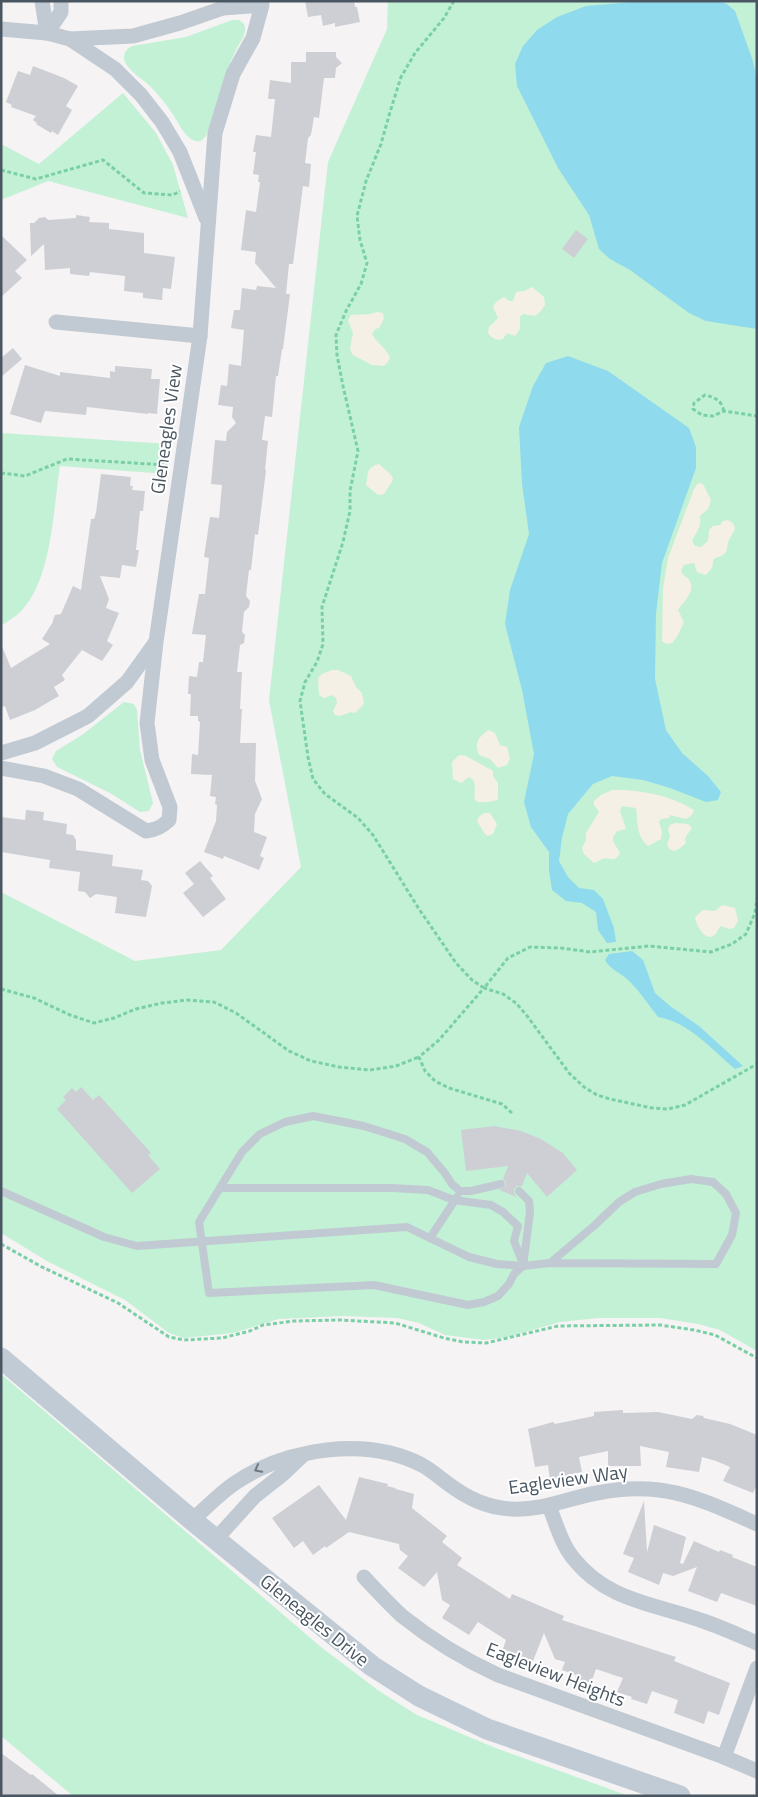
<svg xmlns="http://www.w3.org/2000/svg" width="758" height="1797" viewBox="0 0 758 1797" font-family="'Titillium Web',sans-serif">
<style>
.green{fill:#c3f1d5}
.sand{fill:#f5f0e5}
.water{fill:#90daee}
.building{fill:#cdcfd5}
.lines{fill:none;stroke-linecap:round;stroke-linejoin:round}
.path{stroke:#7ad0a6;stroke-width:3;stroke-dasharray:4 2.5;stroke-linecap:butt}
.lane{stroke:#c1cad2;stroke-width:8}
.street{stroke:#c1cad2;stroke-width:15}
.secondary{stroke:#c1cbd6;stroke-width:21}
.oneway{stroke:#6e7983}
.labels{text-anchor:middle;stroke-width:4;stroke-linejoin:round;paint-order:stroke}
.street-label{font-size:19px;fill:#4a5661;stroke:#fff}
</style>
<rect width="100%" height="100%" fill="#f5f3f3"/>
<!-- green -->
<g class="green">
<polygon points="388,1 757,1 757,1351 720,1330 698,1324 660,1318 598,1318 560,1322 508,1337 484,1340 445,1335 419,1323 397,1318 343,1316 279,1319 233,1333 184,1338 169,1333 125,1300 47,1261 1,1233 1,892 135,961 221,950 301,867 269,700 328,162 387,29"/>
<path d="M232,20H239L244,24C248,34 240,41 236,50C222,77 217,108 206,136L201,141C187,144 179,123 172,113C166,104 158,94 150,86C142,79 129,71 125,62C122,55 126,49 132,46L186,37Z"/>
<polygon points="123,93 156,133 173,165 188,218 48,181 1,200 1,144 39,164"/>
<path d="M1,433L169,444L167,474L60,466C53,510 52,585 17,615C12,619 6,622 1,626Z"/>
<polygon points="124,702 134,704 137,710 140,750 153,803 149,811 140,812 110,793 57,767 52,759 56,751 82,735"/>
<polygon points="1,1374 321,1647 379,1691 417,1715 493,1747 629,1796 73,1796 1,1736"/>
</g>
<!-- sand -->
<g class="sand">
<path d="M532,287L544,297L545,305L541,311L535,316L523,314L520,317V329L515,336L507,333L503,339C496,341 492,338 488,333L489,327L498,318L493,307L496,302L504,297L509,301H513L516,292L524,291Z"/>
<path d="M377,312L383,313L384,319L379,328L375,329L372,334C377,343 386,348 390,357L388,362L384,366L372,365L353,355L350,349L353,333L348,321L351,315L371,314Z"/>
<path d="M379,464L392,476L393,480L384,494L378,495L366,485C369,473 365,468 379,464Z"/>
<path d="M698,483L703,484L711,500L708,509L700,516C702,527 696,532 692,541L695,546L701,547L708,541L709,530L713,526L720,525L723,521L728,520C740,526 733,532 729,540C727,543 728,548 726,552C723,557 717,556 713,560C713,568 711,571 705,575L697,572L694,563L684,565L681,571C683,576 686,576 689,580C697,590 683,602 678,610L684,622L677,637L672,643L666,644L662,641L663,589L668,558L694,489Z"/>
<polygon points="332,670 338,670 351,676 356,687 362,693 364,704 355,713 351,712 340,716 335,715 333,711 337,702 336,698 332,695 324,698 319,695 318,678 322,674"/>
<path d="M489,730L495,733L500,745L507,747L510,759L507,765L498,768L490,759L479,755C474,743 478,737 489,730Z"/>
<path d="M459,755L466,756L493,771V776L498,783V799C493,802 491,801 486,802C463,805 484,784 469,777L461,783L453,779L452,762Z"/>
<path d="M612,790C639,789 670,795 694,810L692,815L686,819L670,815L669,818L661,819L659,822L662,832L661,839L648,846C636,836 638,822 636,808L622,806L620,811L626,829L617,831L613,837V841L620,853C615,863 611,857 602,859C600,860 597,862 594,863L584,854L582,848L586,840V833L599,812L594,805V801L601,795Z"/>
<polygon points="484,813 490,813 497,824 493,834 488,836 485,834 477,821 479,817"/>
<polygon points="675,823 688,824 692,828 685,838 686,843 679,849 674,851 669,849 667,844 670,836 668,829 670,825"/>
<path d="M722,905L735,908L738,921L734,928L729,929L721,926C718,929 717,934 713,936C704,941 696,924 695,917L703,910L715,911Z"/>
</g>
<!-- water -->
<g class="water">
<polygon points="643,1 718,1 727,4 735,11 753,61 757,81 757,329 706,321 689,313 630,270 610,259 599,249 589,215 558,168 517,86 515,64 523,46 537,30 557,17 586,6"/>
<polygon points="568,356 608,371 689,428 696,447 696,468 662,563 656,614 655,679 666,730 682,753 708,776 721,792 718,800 706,802 670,788 643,780 612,776 593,784 568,814 562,838 559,861 568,877 579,888 594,890 603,899 614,928 616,942 607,943 598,930 596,912 582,903 566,901 552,890 549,871 549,852 531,827 524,802 534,754 522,690 505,624 510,590 529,534 522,484 519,427 533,386 546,363"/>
<path d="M632,951L643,960L655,993L670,1006L699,1026L743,1066L735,1069C712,1050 689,1022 658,1017C648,1004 639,990 627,979C619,972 611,970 605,960L609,954Z"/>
</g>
<!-- building -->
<g class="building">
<polygon points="305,1 354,1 355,7 357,7 360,22 335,27 335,23 323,26 321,15 308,17"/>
<polygon points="306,52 336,52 336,57 342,63 336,68 335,78 324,78 319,118 314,117 311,135 308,138 305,163 311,164 309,187 303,186 293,264 289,264 286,294 290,294 283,349 282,349 278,376 276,376 272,417 265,416 262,440 268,441 265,470 266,470 258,535 255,534 251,570 249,570 246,596 250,601 249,607 244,612 242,632 245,635 244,643 240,645 237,672 242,672 240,709 242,709 240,743 256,743 255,781 262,799 255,814 254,832 267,837 260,856 264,858 259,870 224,856 223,859 204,852 216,821 217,805 215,804 216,797 210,796 212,775 191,774 192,754 198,755 200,722 198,721 198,716 190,716 191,694 188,694 189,676 197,677 199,662 203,662 206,635 192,634 199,594 205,594 209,558 204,557 210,517 219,518 222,485 211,484 215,440 226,441 227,432 236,423 232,417 233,407 218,405 221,385 227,386 229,364 241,366 244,330 231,328 234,310 240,310 242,288 256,290 257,286 276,288 255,263 256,252 241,250 246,210 256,212 260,182 258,182 259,175 253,174 256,152 253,152 256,135 271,137 275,99 268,99 270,80 291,83 291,62 306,62"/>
<polygon points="33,66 64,78 78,86 66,106 72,110 58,135 52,131 51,133 36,124 37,123 33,120 36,116 11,107 12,105 6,102 18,71 30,75"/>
<polygon points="76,215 90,217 89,222 109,223 109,229 144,233 144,253 175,257 171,289 163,288 162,300 143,298 143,293 124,291 125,276 90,272 89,276 70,274 70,268 45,270 44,244 31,256 30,223 34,223 39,218 45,217 48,220 76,218"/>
<polygon points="576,230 588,239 574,258 562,249"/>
<polygon points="1,235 27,260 15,271 22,278 1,297"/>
<polygon points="13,348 22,359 1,377 1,358"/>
<polygon points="25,365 60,376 60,372 110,378 110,371 115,372 115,366 152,369 151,379 160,379 157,414 148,413 148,414 87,407 86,415 45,411 41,423 10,414"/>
<polygon points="101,474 131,477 130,486 133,486 132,490 145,491 143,511 140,511 136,550 139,550 136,567 122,565 120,578 100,576 109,599 106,608 119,613 107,641 113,645 102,661 82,650 62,675 65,680 54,687 59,696 35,710 10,720 5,706 1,707 1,644 11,668 50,644 42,639 53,622 53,620 55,615 61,614 73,586 81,590 91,519 94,519 96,513"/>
<polygon points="26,810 44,812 43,820 67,824 66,834 73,835 76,840 76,850 113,855 112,866 143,870 141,880 148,881 152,886 146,917 115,913 117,897 96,894 90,898 85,892 78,891 80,872 49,868 50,860 1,852 1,817 25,820"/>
<polygon points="200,861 213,876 210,878 226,899 203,917 183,893 194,884 185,873"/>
<polygon points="81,1087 93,1100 99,1095 151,1153 148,1155 160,1169 132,1193 57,1109 66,1100 63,1097 72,1088 76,1092"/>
<polygon points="494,1126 521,1131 541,1139 563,1153 577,1170 547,1197 527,1173 522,1186 517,1186 514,1189 514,1193 517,1197 499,1190 506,1186 506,1182 503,1179 508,1166 466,1171 461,1130"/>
<polygon points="623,1410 623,1413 658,1412 692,1419 697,1415 703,1416 704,1418 730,1424 757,1435 757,1485 753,1493 723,1481 730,1467 716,1461 702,1457 699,1472 666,1467 669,1452 640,1446 641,1466 608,1466 608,1451 579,1457 582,1472 567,1475 567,1476 550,1480 548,1465 535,1467 528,1429 553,1422 555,1424 594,1416 594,1412"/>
<polygon points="359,1477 388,1484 387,1486 395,1488 396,1489 414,1494 412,1508 447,1536 442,1542 462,1558 457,1565 510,1599 512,1594 564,1616 562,1620 676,1657 674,1661 730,1683 719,1715 708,1711 704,1724 674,1713 678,1700 652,1691 647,1704 631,1699 632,1697 617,1692 623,1678 596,1669 591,1683 575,1678 576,1675 562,1670 565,1662 555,1659 544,1633 533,1661 503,1649 506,1640 478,1622 469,1635 442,1618 450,1605 442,1600 437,1572 424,1587 398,1568 408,1556 400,1550 399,1544 349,1532 326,1548 325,1546 313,1555 303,1541 294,1548 272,1518 319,1485 346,1520"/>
<polygon points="644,1501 647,1552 654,1525 686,1537 680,1563 683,1564 694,1541 719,1552 720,1550 733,1555 732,1557 757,1567 757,1606 721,1593 717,1602 688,1591 697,1567 673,1576 663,1573 659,1585 628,1572 634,1558 623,1554"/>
<polygon points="1,1753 31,1775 32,1774 59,1796 1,1796"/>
</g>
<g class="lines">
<!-- path -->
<g class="path">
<polyline points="454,1 444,18 415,53 401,77 390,112 381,144 366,181 357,216 360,240 367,263 361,284 346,311 336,335 337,355 343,386 358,451 350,491 350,511 343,542 322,607 323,644 317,662 305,682 300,701 308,757 313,779 325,794 358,818 373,835 419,909 456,963 472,980 484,988 508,958 530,947 561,948 590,952 649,946 711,952 732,944 746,934 755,913 757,899"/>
<polyline points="1,170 36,179 103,160 144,193 173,195 180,191"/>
<path d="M724,411C721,400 716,398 705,395L694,403L693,409L702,415L713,416L724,411L757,416"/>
<polyline points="1,473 25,476 67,459 167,465"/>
<polyline points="1,989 34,998 70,1015 94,1023 114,1018 136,1009 162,1003 187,1000 214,1002 236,1013 289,1051 311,1061 339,1067 370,1070 396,1066 419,1057"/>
<polyline points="512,1113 502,1104 449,1088 435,1081 425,1071 419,1057 439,1040 484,988 503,994 516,1003 528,1017 569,1073 584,1087 597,1095 610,1099 652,1108 668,1109 685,1105 757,1064"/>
<polyline points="1,1244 42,1267 118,1303 169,1337 184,1340 222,1338 250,1331 263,1325 294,1321 340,1320 395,1323 444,1338 463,1342 486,1343 558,1326 660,1325 694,1330 715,1335 757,1358"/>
</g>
<!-- lane -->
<g class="lane">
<polyline points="501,1184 471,1191 460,1191 452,1184 444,1172 427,1152 405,1139 364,1126 313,1116 285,1122 260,1134 242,1152 199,1222 209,1293 374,1285 468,1305 484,1302 498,1296 509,1284 514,1274 523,1266 530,1212 529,1201 519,1191"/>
<polyline points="220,1188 392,1188 428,1190 454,1200 491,1205 503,1212 518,1226 514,1241 523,1264"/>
<polyline points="1,1191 104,1237 137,1246 407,1227 469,1257 497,1264 523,1266 550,1263 716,1264 732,1235 736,1213 726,1194 713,1182 691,1179 661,1184 635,1192 619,1202 595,1225 550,1263"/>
<polyline points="430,1238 457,1197"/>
</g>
<!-- street -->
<g class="street">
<polyline points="42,1 47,33"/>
<polyline points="1,29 47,33 70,39 115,69 141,95 162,122 180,152 206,218"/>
<polyline points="47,33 61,12 61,1"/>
<polyline points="56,322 200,336"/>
<polyline points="1,753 35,743 88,716 127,682 155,643"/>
<path d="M1,768L44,776L78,789L146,831C156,830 162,827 169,820L170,807L152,760L147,723L156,642L200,336L215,133L233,74L253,38L262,5L223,8L180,23L133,36L70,39"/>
<path d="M549,1506C556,1523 561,1543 573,1558C607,1601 652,1603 700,1620C719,1626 738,1635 757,1643"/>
<path d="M192,1520C206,1508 220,1493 235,1483C287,1448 366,1436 422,1465C431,1470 439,1477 447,1483C467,1498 487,1508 512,1509C541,1511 569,1498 597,1493C663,1480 698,1498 757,1524"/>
<polyline points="216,1539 255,1496 283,1474 303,1455"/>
<path d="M364,1577C376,1590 389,1604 402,1616C432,1640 463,1659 498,1675L724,1757L757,1771"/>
<polyline points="724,1757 757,1668"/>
</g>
<!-- secondary -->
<polyline class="secondary" points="1,1358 192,1520 372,1666 419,1696 487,1729 680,1796"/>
</g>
<!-- one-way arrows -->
<defs><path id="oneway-chevron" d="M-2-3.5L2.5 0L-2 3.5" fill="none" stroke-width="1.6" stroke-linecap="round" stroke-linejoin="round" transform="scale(1.25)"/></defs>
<use class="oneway" href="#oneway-chevron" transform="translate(258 1469) rotate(152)"/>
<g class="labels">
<!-- street labels -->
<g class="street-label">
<text transform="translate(166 429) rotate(-82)" y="7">Gleneagles View</text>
<text transform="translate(568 1479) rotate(-8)" y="7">Eagleview Way</text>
<text transform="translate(315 1620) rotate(39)" y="7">Gleneagles Drive</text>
<text transform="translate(556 1674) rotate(21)" y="7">Eagleview Heights</text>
</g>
</g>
<!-- border -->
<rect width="758" height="1797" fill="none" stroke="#4a5661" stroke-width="5"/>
</svg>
